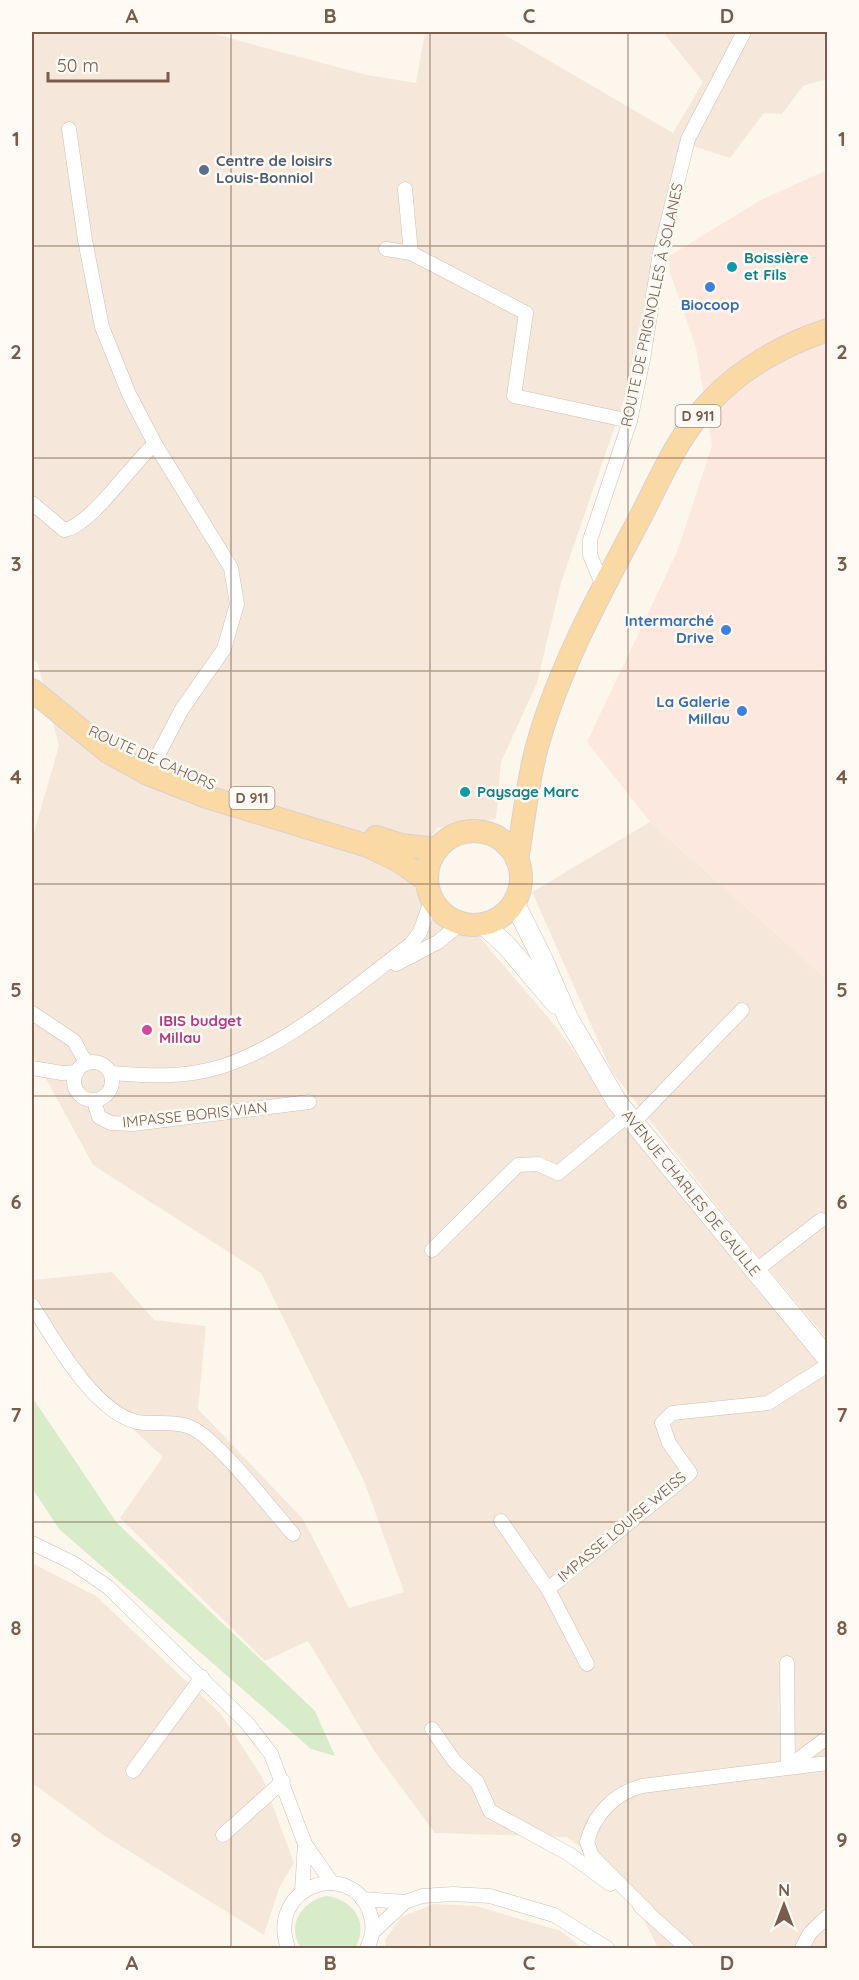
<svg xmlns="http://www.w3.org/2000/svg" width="859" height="1980" viewBox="0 0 859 1980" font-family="Quicksand,sans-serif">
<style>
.residential{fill:#f5e8da}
.commercial{fill:#fde8e0}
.green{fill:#d8ecc9}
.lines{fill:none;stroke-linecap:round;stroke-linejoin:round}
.minor-casing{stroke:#d1beb0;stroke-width:15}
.secondary-casing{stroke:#d6c0b0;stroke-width:21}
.primary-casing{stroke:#dad1cd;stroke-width:24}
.minor{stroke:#fff;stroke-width:14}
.secondary{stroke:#fff;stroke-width:20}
.primary{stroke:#fbd9a5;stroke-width:22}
.grid{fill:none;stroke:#7a5c4d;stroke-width:1.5;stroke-opacity:0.55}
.service-dot{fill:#5c6f8a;stroke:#fffaf3;stroke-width:2}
.culture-dot{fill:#0f9aa8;stroke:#fffaf3;stroke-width:2}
.shop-dot{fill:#3f7fe0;stroke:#fffaf3;stroke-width:2}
.hotel-dot{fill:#d1479c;stroke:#fffaf3;stroke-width:2}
.labels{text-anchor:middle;stroke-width:5;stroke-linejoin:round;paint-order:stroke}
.shield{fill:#fffaf3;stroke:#a28b7f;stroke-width:1.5}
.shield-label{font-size:14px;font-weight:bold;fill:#7a5c4d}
.service-label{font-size:15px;font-weight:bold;fill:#4e5e75;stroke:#fffaf3;text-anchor:start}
.culture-label{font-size:15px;font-weight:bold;fill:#0d838f;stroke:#fffaf3;text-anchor:start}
.street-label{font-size:15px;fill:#7a5c4d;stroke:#fffaf3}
.shop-label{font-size:15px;font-weight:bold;fill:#366cbe;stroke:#fffaf3;text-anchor:end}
.hotel-label{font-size:15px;font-weight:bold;fill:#b23c85;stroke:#fffaf3;text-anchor:start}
.neatline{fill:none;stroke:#7a5c4d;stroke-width:2}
.grid-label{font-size:20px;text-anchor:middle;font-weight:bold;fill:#7a5c4d}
</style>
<rect width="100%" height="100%" fill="#fdf6ec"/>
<!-- residential -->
<g class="residential">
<polygon points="32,32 207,32 367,75 416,83 425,32 500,32 673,133 703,82 663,32 827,32 827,79 803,86 782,114 764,113 730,158 693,146 649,282 625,397 561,583 537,683 501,762 496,819 437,828 408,875 428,912 476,933 557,1028 648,1155 827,1375 827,1948 658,1948 624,1880 567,1837 435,1833 375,1752 308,1641 265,1661 120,1518 163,1457 61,1362 32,1299 32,1280 112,1272 154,1320 206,1326 198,1409 303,1519 349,1608 404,1592 364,1481 261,1273 93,1165 32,1053 32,839 59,746 38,664 32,657"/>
<polygon points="650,822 827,979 827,1339 744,1240 612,1072 532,892"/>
<polygon points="32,1563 96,1596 221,1714 262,1777 294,1863 279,1888 264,1935 108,1838 32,1783"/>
<polygon points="434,1904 476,1906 561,1931 582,1948 386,1948 385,1940 401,1917"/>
</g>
<!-- commercial -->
<polygon class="commercial" points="827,170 827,979 650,822 587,742 677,552 712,446 696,348 670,273 669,256 761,200"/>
<!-- green -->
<g class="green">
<polygon points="32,1397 117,1523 315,1711 335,1756 311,1749 59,1529 32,1488"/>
<path d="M326,1896C353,1899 370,1923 355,1948H301C286,1925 301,1902 326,1896Z"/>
</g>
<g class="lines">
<!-- minor casing -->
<g class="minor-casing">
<g id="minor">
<polyline points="69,129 85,240 102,327 129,394 155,444 231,568 237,604 224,649 182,709 148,774"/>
<polyline points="405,189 411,253 526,313 514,396 630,421"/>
<polyline points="386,249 411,253"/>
<path d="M32,503L64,530C92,525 130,465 155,444"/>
<polyline points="603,586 590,555 590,540 630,421 643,359 660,253 688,139 744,32"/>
<polyline points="396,964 438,942 461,923"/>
<polyline points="32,1013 74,1041 86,1063"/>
<circle cx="93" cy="1081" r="19"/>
<polyline points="32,1068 62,1073 77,1072"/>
<path d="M111,1073C148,1076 184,1078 220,1067C286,1047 356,986 411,944L420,932L432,899"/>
<polyline points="94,1101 99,1117 111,1123 133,1124 309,1102"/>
<polyline points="633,1123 742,1010"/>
<polyline points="432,1250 518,1165 538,1164 558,1173 628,1115"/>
<polyline points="755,1271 821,1220"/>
<path d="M32,1305C54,1340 94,1412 137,1422C154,1425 176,1420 192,1428C218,1440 271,1509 293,1534"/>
<polyline points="501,1521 548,1589 690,1473 669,1443 662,1423 672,1413 768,1403 828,1365"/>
<polyline points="32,1543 73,1563 108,1587 247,1723 271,1754 305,1844 332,1883"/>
<polyline points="548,1589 587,1664"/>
<polyline points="787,1663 788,1767"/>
<polyline points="432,1729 455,1762 477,1782 490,1811 569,1854 610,1884"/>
<polyline points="788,1767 828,1737"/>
<polyline points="133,1771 202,1677"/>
<polyline points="223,1835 283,1781"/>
<polyline points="302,1891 305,1844"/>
<polyline points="362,1899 405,1902 422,1896 453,1894 490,1896 554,1915 607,1948"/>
<polyline points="640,1906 687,1948"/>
<path d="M647,1911L592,1856L587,1842C594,1814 615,1793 642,1786L828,1763"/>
<polyline points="373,1932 405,1902"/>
<path d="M288,1948C266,1886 351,1857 370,1913C374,1925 373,1937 367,1948"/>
<polyline points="802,1948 810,1933 828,1916"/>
</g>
</g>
<!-- secondary casing -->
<g class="secondary-casing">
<g id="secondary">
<polyline points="514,902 542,958 568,1018 617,1102 828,1359"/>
<polyline points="483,924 506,945 556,1004"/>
</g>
</g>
<!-- primary casing -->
<g class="primary-casing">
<g id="primary">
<polyline points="32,690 108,752 148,774 207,797 368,846 399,861 426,880"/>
<circle cx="474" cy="878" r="47"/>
<polyline points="376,837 401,845 436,849"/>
<path d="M517,860C524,821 527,781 538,743C561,663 602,590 641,516C661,477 678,436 709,403C740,369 784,344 828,330"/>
</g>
</g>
<!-- minor -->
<use href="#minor" class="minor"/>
<!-- secondary -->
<use href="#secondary" class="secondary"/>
<!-- primary -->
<use href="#primary" class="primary"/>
</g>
<!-- grid -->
<path class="grid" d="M231,32V1948M430,32V1948M628,32V1948M32,246H828M32,458H828M32,671H828M32,884H828M32,1096H828M32,1309H828M32,1522H828M32,1734H828"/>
<!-- markers -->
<circle class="service-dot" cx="204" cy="170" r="6"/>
<g class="culture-dot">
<circle cx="732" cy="267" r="6"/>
<circle cx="465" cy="792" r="6"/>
</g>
<g class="shop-dot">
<circle cx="710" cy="287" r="6"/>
<circle cx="726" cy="630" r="6"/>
<circle cx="742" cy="711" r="6"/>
</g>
<circle class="hotel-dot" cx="147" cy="1030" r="6"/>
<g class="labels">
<!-- shield labels -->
<g class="shield">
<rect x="675.5" y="405" width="45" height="22" rx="4.5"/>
<rect x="229.5" y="787" width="45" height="22" rx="4.5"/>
</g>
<g class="shield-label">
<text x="698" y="421">D 911</text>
<text x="252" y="803">D 911</text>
</g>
<!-- service labels -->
<g class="service-label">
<text x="216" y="166">Centre de loisirs<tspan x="216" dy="17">Louis-Bonniol</tspan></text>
</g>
<!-- culture labels -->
<g class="culture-label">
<text x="744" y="263">Boissière<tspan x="744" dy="17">et Fils</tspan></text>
<text x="477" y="797">Paysage Marc</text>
</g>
<!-- street labels -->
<g class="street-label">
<text transform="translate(652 305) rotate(-78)" y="5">ROUTE DE PRIGNOLLES À SOLANES</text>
<text transform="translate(152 758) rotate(24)" y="5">ROUTE DE CAHORS</text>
<text transform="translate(195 1115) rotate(-6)" y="5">IMPASSE BORIS VIAN</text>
<text transform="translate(691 1193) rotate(51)" y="5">AVENUE CHARLES DE GAULLE</text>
<text transform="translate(622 1527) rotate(-40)" y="5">IMPASSE LOUISE WEISS</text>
</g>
<!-- shop labels -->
<g class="shop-label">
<text x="710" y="310" text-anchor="middle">Biocoop</text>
<text x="714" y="626">Intermarché<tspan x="714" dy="17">Drive</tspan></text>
<text x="730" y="707">La Galerie<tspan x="730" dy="17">Millau</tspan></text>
</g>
<!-- hotel labels -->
<g class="hotel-label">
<text x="159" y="1026">IBIS budget<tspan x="159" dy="17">Millau</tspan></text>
</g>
</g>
<!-- border -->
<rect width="859" height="1980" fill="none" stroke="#fffaf3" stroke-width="66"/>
<!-- north arrow -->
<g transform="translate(784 1905)" stroke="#fffaf3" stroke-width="4.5" paint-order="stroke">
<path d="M0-4.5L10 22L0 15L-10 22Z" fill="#7a5c4d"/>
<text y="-9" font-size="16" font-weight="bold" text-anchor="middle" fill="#7a5c4d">N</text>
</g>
<!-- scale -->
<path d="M48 72v9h120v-9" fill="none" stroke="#7a5c4d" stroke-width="3"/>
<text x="57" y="72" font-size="18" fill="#7a5c4d" stroke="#fffaf3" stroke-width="4.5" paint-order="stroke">50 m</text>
<rect x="33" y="33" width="793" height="1914" class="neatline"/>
<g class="grid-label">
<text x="132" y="23">A</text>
<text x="330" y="23">B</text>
<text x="529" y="23">C</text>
<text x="727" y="23">D</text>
<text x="16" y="146">1</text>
<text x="842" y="146">1</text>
<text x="16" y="359">2</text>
<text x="842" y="359">2</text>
<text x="16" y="571">3</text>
<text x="842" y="571">3</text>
<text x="16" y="784">4</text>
<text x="842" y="784">4</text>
<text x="16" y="997">5</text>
<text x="842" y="997">5</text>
<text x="16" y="1209">6</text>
<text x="842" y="1209">6</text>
<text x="16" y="1422">7</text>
<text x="842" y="1422">7</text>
<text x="16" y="1635">8</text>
<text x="842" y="1635">8</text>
<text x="16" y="1847">9</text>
<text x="842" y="1847">9</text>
<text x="132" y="1970">A</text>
<text x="330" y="1970">B</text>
<text x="529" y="1970">C</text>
<text x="727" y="1970">D</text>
</g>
</svg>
